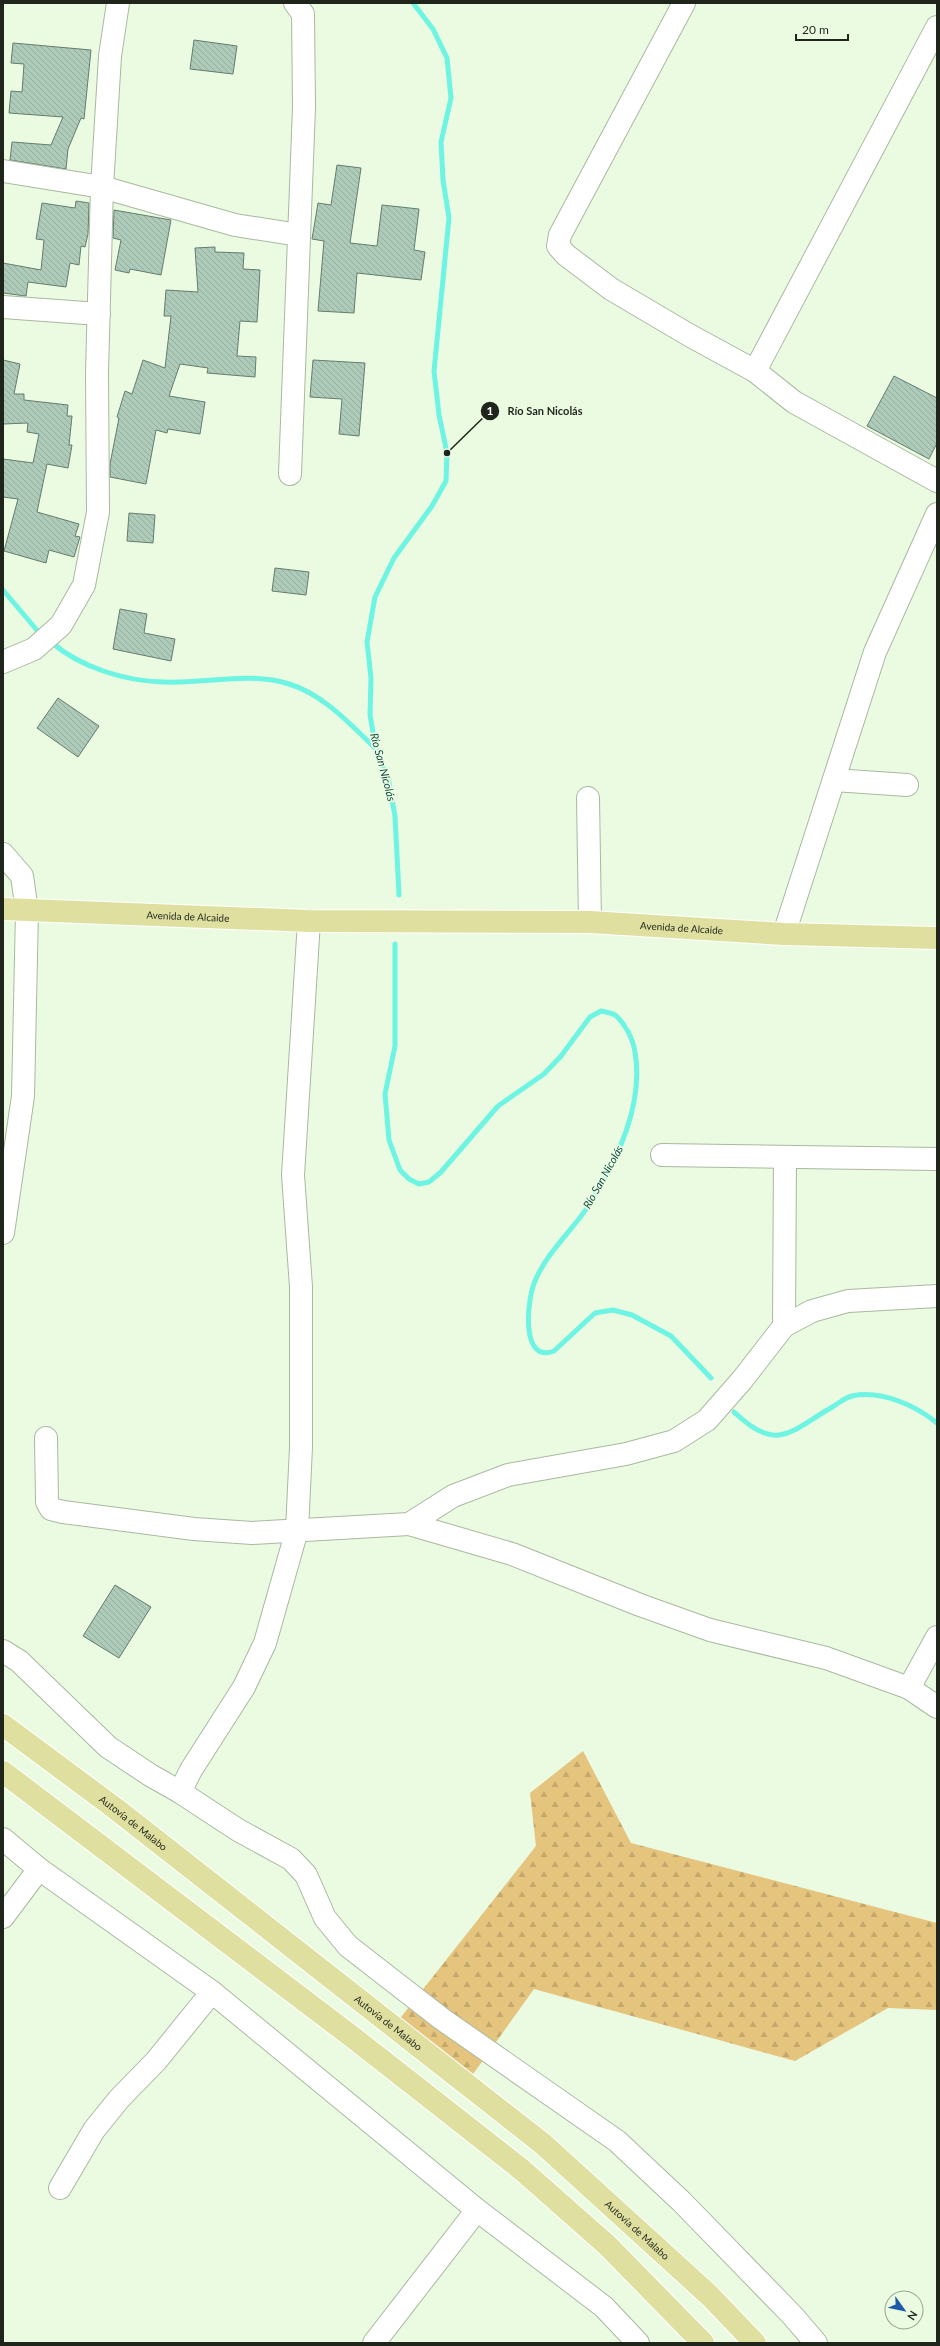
<svg xmlns="http://www.w3.org/2000/svg" width="940" height="2346" viewBox="0 0 940 2346" font-family="Lato,sans-serif">
<style>
.forest{fill:url(#forest-firs)}
.lines{fill:none;stroke-linecap:round;stroke-linejoin:round}
.stream{stroke:#6ef4e3;stroke-width:5}
.building{fill:url(#building-back-hatch);stroke:#637d6e}
.minor-casing{stroke:#a9b9a0;stroke-width:24}
.major-casing{stroke:#fff;stroke-width:24}
.minor{stroke:#fff;stroke-width:22}
.major{stroke:#dfe0a0;stroke-width:22}
.labels{text-anchor:middle;stroke-width:3.5;stroke-linejoin:round;paint-order:stroke}
.street-label{font-size:10px;fill:#1f251b;stroke:#ebfbe2}
.water-label{font-size:11px;font-style:italic;fill:#134e47;stroke:#ebfbe2}
.leader{fill:none;stroke:#1f251b;stroke-width:1.5}
.callout-dot{fill:#1f251b;stroke:#ebfbe2;stroke-width:1.5}
.mark-label{font-size:12px;text-anchor:middle;font-weight:bold;fill:#fff}
.callout-label{font-size:11px;text-anchor:middle;font-weight:bold;fill:#1f251b;stroke:#ebfbe2;stroke-width:3.5;stroke-linejoin:round;paint-order:stroke}
</style>
<defs>
<pattern id="forest-firs" width="22" height="20" patternUnits="userSpaceOnUse"><rect width="22" height="20" fill="#e5c47e"/><path d="M5 1l3.5 6h-7zM16 11l3.5 6h-7z" fill="#c4a86c"/></pattern>
<pattern id="building-back-hatch" width="6" height="6" patternUnits="userSpaceOnUse"><rect width="6" height="6" fill="#aecab9"/><path d="M-1 5l2 2M0 0l6 6M5-1l2 2" fill="none" stroke="#95ad9e"/></pattern>
</defs>
<rect width="100%" height="100%" fill="#ebfbe2"/>
<!-- forest -->
<polygon class="forest" points="583,1751 631,1843 937,1923 937,2010 888,2008 795,2061 534,1989 461,2091 390,2031 536,1846 530,1793"/>
<g class="lines">
<!-- stream -->
<g class="stream">
<polyline points="3,590 41,635"/>
<path d="M51,642C80,667 124,681 163,682C205,684 248,671 289,684C323,694 351,725 376,749"/>
<polyline points="399,895 395,816 389,783 376,749 370,715 371,678 367,642 375,597 394,558 432,506 446,481 447,453 439,415 434,371 449,218 443,180 441,142 451,98 447,58 433,29 413,3"/>
<path d="M395,944V1046L385,1094L389,1140L400,1170L409,1179L419,1184L429,1182L441,1172L498,1106L544,1074L561,1056L590,1017L601,1011C605,1012 612,1013 615,1015C625,1023 633,1039 635,1052C644,1104 617,1162 589,1205C572,1231 547,1252 535,1281C527,1299 520,1364 554,1351L595,1313L613,1310L632,1315L671,1336L711,1378"/>
<path d="M734,1412C778,1454 790,1431 834,1406C839,1403 846,1397 852,1396C881,1390 915,1405 937,1423"/>
</g>
</g>
<!-- building -->
<g class="building">
<polygon points="194,40 237,46 233,74 190,69"/>
<polygon points="13,43 91,50 84,119 81,118 68,149 66,169 10,160 12,142 51,145 63,117 9,113 11,91 22,92 24,64 11,63"/>
<polygon points="337,165 361,168 350,243 377,246 382,205 419,209 414,250 425,252 421,280 357,273 354,313 318,311 324,241 312,239 318,203 331,205"/>
<polygon points="76,201 89,203 88,234 85,247 81,246 79,265 70,263 66,287 28,282 26,296 3,293 3,263 41,270 44,240 36,239 42,203 75,208"/>
<polygon points="114,210 171,220 161,275 130,269 129,273 115,270 121,240 113,238"/>
<polygon points="215,247 215,252 244,253 243,269 260,270 257,322 240,321 237,356 256,357 255,377 207,373 208,368 180,364 169,396 205,402 200,434 168,429 167,433 156,430 146,484 110,477 110,464 119,418 117,417 125,391 132,394 143,360 165,368 171,316 164,316 166,290 198,292 195,248"/>
<polygon points="3,360 20,364 14,394 24,394 24,400 68,405 67,416 72,416 69,445 72,445 68,468 47,464 37,512 79,524 75,536 80,537 74,557 49,550 46,563 4,551 18,499 3,497 3,459 33,463 39,434 27,432 28,423 3,424"/>
<polygon points="313,360 365,363 359,436 339,434 342,399 310,397"/>
<polygon points="894,376 937,398 937,443 929,459 867,426"/>
<polygon points="129,513 155,515 153,543 127,541"/>
<polygon points="275,568 309,572 306,595 272,591"/>
<polygon points="120,609 147,614 144,633 175,639 171,661 113,649"/>
<polygon points="58,698 99,726 78,757 37,728"/>
<polygon points="115,1585 151,1607 119,1658 83,1636"/>
</g>
<g class="lines">
<!-- minor casing -->
<g class="minor-casing">
<g id="minor">
<polyline points="684,3 560,235 558,246 566,255 611,289 689,335 755,371 794,402 937,481"/>
<polyline points="3,171 102,187 235,225 299,235"/>
<polyline points="3,307 99,314"/>
<polyline points="755,371 937,27"/>
<polyline points="290,474 304,107 303,14 295,3"/>
<polyline points="3,662 34,649 61,625 84,585 98,512 97,373 102,187 110,56 118,3"/>
<polyline points="834,780 907,785"/>
<polyline points="588,798 590,922"/>
<polyline points="3,854 22,876 27,911 23,1096 3,1233"/>
<polyline points="784,934 875,652 937,514"/>
<polyline points="662,1155 937,1159"/>
<polyline points="784,1326 785,1157"/>
<polyline points="46,1438 47,1502 51,1509 63,1512 194,1529 252,1533 409,1524 453,1496 508,1475 626,1454 674,1441 707,1420 742,1380 784,1326 812,1311 848,1301 937,1296"/>
<polyline points="409,1524 512,1554 640,1605 710,1630 826,1658 909,1688 937,1707"/>
<polyline points="3,1651 19,1661 108,1747 150,1775 180,1792 191,1770 244,1687 265,1643 297,1530 301,1447 301,1287 293,1175 309,921"/>
<polyline points="909,1688 937,1637"/>
<polyline points="180,1792 238,1830 291,1859 306,1875 325,1918 348,1946 442,2019 617,2141 682,2202 792,2315 816,2343"/>
<polyline points="3,1839 39,1869 212,1992 477,2210 604,2307 638,2343"/>
<polyline points="3,1917 39,1869"/>
<polyline points="60,2188 94,2130 119,2099 156,2061 212,1992"/>
<polyline points="374,2343 477,2210"/>
</g>
</g>
<!-- major casing -->
<g class="major-casing">
<g id="major">
<path id="s1" d="M3,909L309,921L590,922L784,934L937,938"/>
<path id="s2" d="M3,1725L116,1809L543,2144L710,2296L755,2343"/>
<polyline points="3,1772 355,2039 522,2170 607,2245 703,2343"/>
</g>
</g>
<!-- minor -->
<use href="#minor" class="minor"/>
<!-- major -->
<use href="#major" class="major"/>
</g>
<g class="labels">
<!-- street labels -->
<g class="street-label">
<text dy="4" stroke="none"><textPath href="#s1" startOffset="185">Avenida de Alcaide</textPath></text>
<text dy="4" stroke="none"><textPath href="#s1" startOffset="679">Avenida de Alcaide</textPath></text>
<text dy="4" stroke="none"><textPath href="#s2" startOffset="163">Autovía de Malabo</textPath></text>
<text dy="4" stroke="none"><textPath href="#s2" startOffset="487">Autovía de Malabo</textPath></text>
<text dy="4" stroke="none"><textPath href="#s2" startOffset="811">Autovía de Malabo</textPath></text>
</g>
<!-- water labels -->
<g class="water-label">
<text transform="translate(383 767) rotate(75)" y="4">Río San Nicolás</text>
<text transform="translate(603 1177) rotate(-61)" y="4">Río San Nicolás</text>
</g>
</g>
<!-- callouts -->
<path class="leader" d="M447 453L490 411"/>
<g class="callout-dot">
<circle cx="447" cy="453" r="4"/>
<circle cx="490" cy="411" r="10"/>
</g>
<g class="mark-label">
<text x="490" y="415">1</text>
</g>
<g class="callout-label">
<text x="545" y="415">Río San Nicolás</text>
</g>
<!-- border -->
<rect width="940" height="2346" fill="none" stroke="#1f251b" stroke-width="8"/>
<!-- north arrow -->
<g transform="translate(904 2310) rotate(123)"><circle r="19" fill="#ebfbe2" stroke="#99a592"/>
<path d="M0-3L7 15L0 10L-7 15Z" fill="#1e59aa"/>
<text y="-6" font-size="11" font-weight="bold" text-anchor="middle" fill="#1f251b">N</text>
</g>
<!-- scale -->
<path d="M796 34v6h52v-6" fill="none" stroke="#1f251b" stroke-width="2"/>
<text x="802" y="34" font-size="12" fill="#1f251b" stroke="#ebfbe2" stroke-width="3" paint-order="stroke">20 m</text>
</svg>
